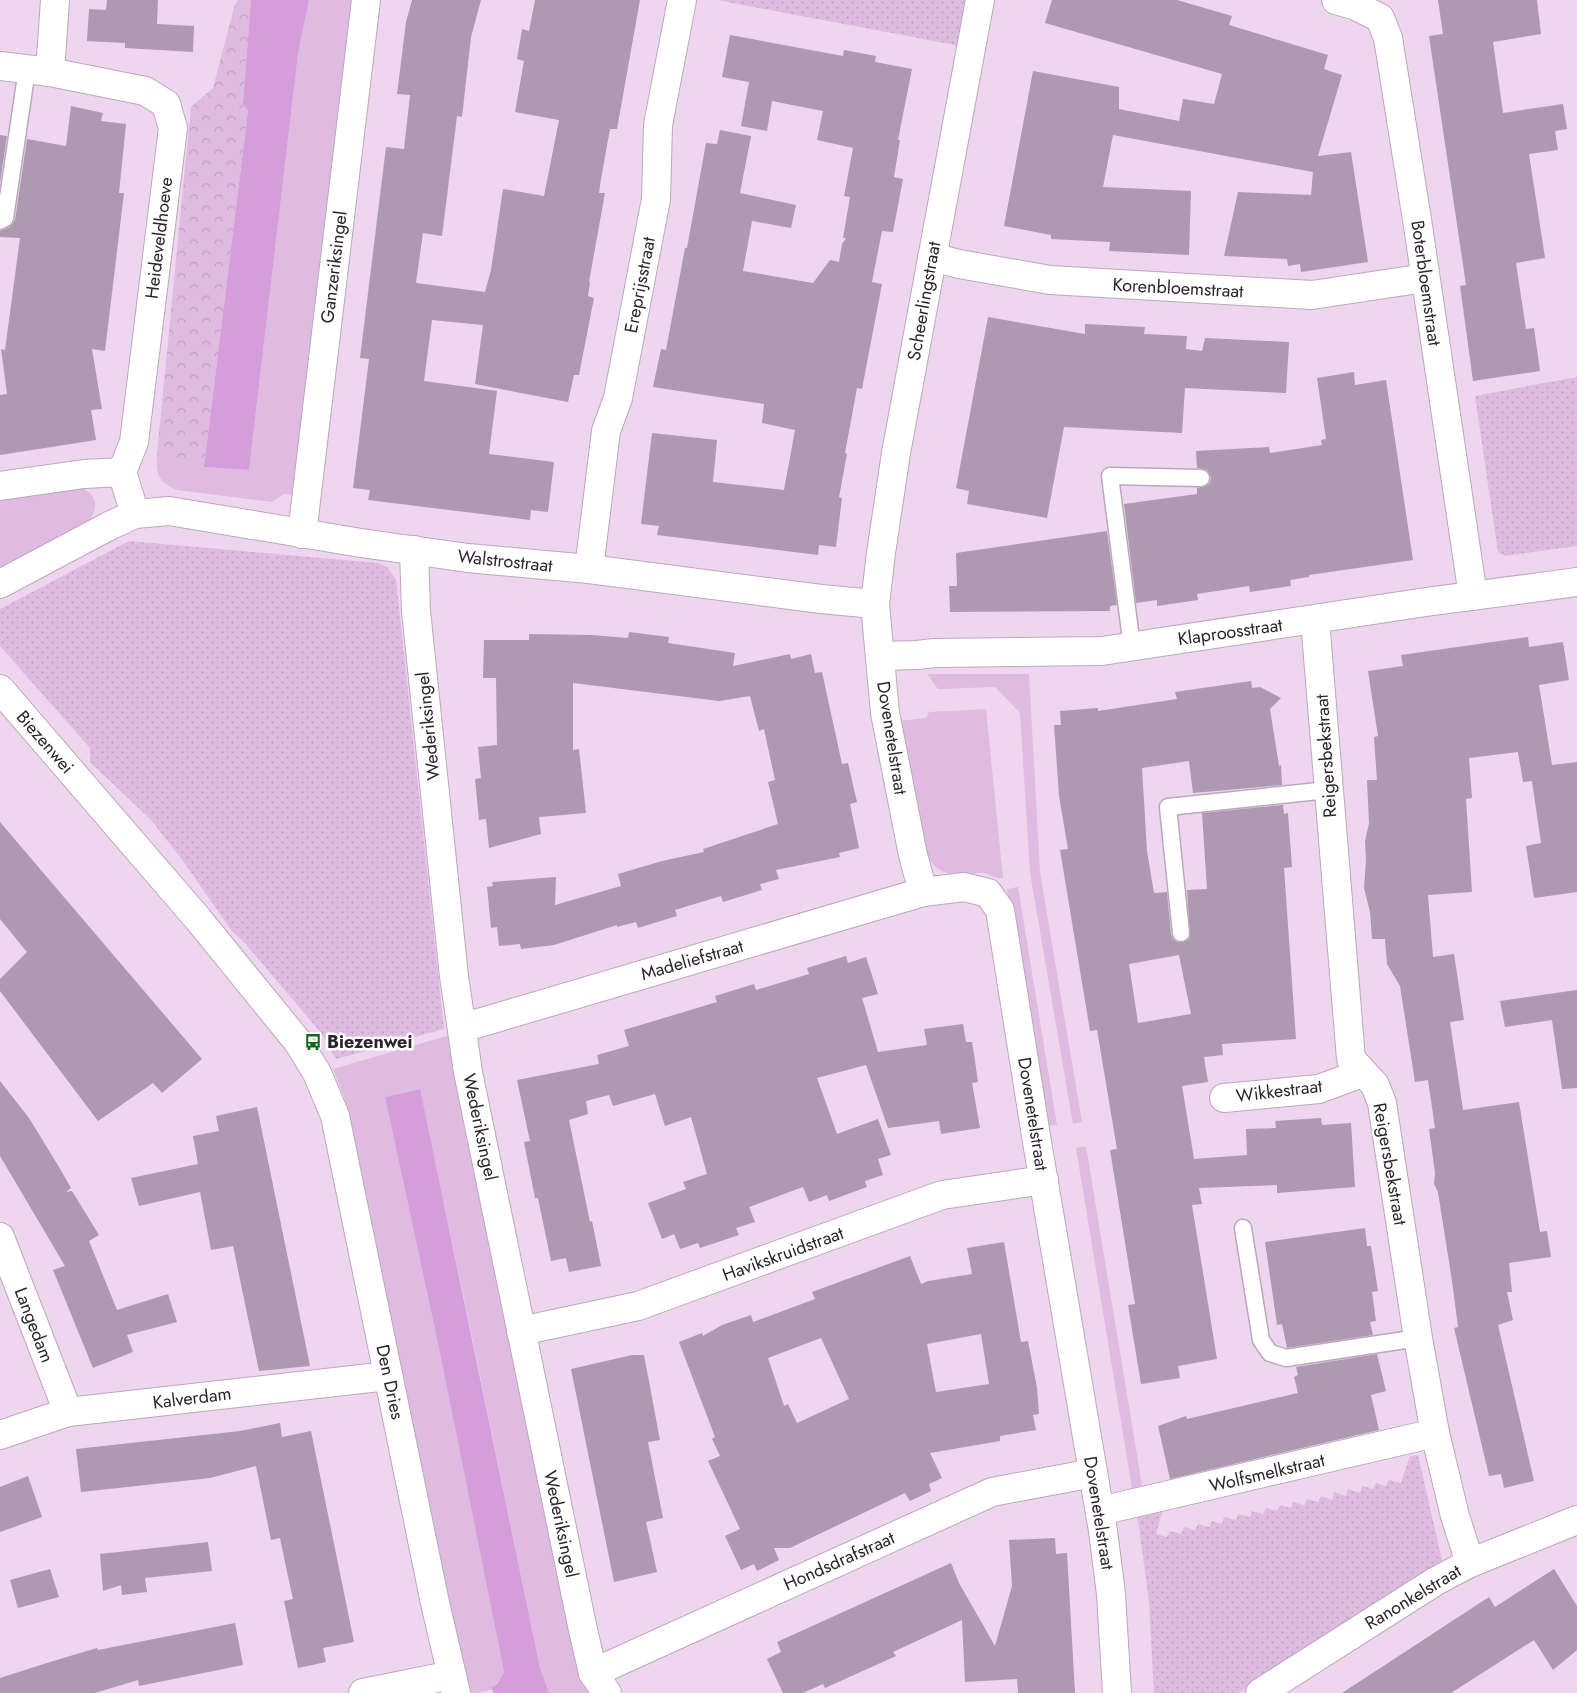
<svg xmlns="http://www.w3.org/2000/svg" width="1577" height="1693" viewBox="0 0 1577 1693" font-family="Jost,sans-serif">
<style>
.grass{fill:#dfbbe2}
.forest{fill:url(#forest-crowns)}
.park{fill:url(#park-dots)}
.water{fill:#d59dd9}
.building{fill:#ae99b0;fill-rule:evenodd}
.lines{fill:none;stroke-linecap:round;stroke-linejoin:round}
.service-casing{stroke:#bda7be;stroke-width:19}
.minor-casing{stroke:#bda7be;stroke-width:30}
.service{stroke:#fff;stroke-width:16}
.minor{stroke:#fff;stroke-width:28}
.labels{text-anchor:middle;stroke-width:5;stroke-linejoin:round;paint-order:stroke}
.street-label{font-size:18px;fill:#2c242d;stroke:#fff}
.poi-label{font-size:18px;font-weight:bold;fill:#2c242d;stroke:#fff;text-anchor:start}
</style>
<defs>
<pattern id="forest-crowns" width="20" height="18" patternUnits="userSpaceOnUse" patternTransform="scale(1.25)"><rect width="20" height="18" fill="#dfbbe2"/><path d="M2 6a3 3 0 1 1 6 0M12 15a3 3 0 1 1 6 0" fill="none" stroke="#c0a1c2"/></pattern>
<pattern id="park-dots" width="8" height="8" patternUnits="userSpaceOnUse" patternTransform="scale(1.25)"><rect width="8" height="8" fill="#dfbbe2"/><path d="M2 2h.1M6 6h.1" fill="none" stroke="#c0a1c2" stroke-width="1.8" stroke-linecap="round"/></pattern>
</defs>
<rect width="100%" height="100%" fill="#edd6ee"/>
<!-- grass -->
<g class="grass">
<path d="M309,0H356L296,486L292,495L284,494L272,502L177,490C158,481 156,475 157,454L204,467L249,470L298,54Z"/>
<path d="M82,488C97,495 99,507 89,521L0,567V499Z"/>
<polygon points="927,674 1029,674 1040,872 1082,1122 1073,1124 1030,873 1020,713 995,687 938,689"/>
<path d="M986,709L1003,878C996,879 991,874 984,873C979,872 973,874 968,874C948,877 934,871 926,853L899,721L926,718L929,712Z"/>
<polygon points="1018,887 1057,1125 1047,1126 1007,889"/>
<path d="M450,1035L593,1693H549L540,1668L465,1303L419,1089L385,1097L440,1353L504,1672C493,1691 489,1693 467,1693L352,1130L345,1100L333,1069Z"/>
<polygon points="1086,1146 1143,1492 1133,1494 1076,1148"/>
</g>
<!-- forest -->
<polygon class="forest" points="238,0 251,0 243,104 248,111 204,467 157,454 191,107 213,88 234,7"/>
<!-- park -->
<g class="park">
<polygon points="717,0 969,0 960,46"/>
<polygon points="1577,377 1577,546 1505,556 1498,552 1475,396"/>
<polygon points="129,541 378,563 387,567 396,579 444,1029 336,1059 321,1033 244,942 232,931 183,861 152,821 90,762 90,748 0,646 0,609"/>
<polygon points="1418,1455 1442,1560 1437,1567 1239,1693 1154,1693 1149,1602 1137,1512 1164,1506 1156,1534 1167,1537 1170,1531 1181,1534 1184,1527 1195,1530 1198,1524 1209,1527 1212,1521 1222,1524 1224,1517 1236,1520 1238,1514 1250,1517 1252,1511 1263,1514 1266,1508 1277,1511 1280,1505 1291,1508 1293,1502 1304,1505 1307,1499 1318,1502 1321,1496 1332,1500 1334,1492 1346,1496 1348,1489 1360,1493 1362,1486 1373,1489 1376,1483 1386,1486 1389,1480 1401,1483 1410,1456"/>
</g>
<!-- water -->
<g class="water">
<polygon points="251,0 309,0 298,54 249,470 204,467 248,111 243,104"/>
<polygon points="420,1089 540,1668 549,1693 494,1693 491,1688 497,1684 504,1672 440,1353 385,1097"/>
</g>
<!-- building -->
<g class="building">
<polygon points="107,0 158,0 157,24 194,26 193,52 125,48 125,43 87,41 89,9 106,10"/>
<polygon points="412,0 481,0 471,37 462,117 457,116 442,236 423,233 416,283 485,292 491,270 503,189 544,196 559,120 515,112 524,61 517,59 522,29 529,31 535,0 640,0 617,129 610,129 601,179 599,193 605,193 589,282 590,283 588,296 594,298 579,375 574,375 568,402 475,384 483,325 432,320 424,381 497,391 489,454 554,462 548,512 531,510 530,520 368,500 370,490 353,488 369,359 360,358 386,147 404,149 410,95 397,94 406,22"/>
<polygon points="1052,0 1177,0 1232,16 1229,25 1328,55 1324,69 1342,75 1318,156 1351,152 1368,262 1301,272 1300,264 1288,266 1287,259 1224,256 1238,192 1311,195 1313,171 1313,172 1113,135 1103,187 1191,191 1189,255 1109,251 1110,242 1051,239 1051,235 1004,226 1033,71 1119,87 1119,109 1179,121 1183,99 1214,104 1222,74 1045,23"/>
<polygon points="1438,0 1537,0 1541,34 1493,42 1503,113 1563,104 1567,129 1555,131 1558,150 1529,154 1545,258 1516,263 1526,329 1534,328 1540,371 1473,381 1460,286 1466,285 1429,36 1443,34"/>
<polygon points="730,35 843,56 844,50 876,56 875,62 912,69 898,140 900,140 894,177 903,179 893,232 882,231 872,282 882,284 862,389 857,388 845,453 847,454 839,497 842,498 836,547 819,545 818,555 657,535 659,526 641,524 652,433 717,440 713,482 784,490 795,430 762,423 764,404 653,387 661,349 666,350 685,248 687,248 706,143 717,144 720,130 751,136 740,193 796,205 791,228 752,221 743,271 813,283 830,260 839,262 842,244 846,238 843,238 850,197 844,196 853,148 817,140 823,111 797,106 772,101 767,131 741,126 749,82 722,77"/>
<polygon points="71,106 103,113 101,121 126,124 119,193 124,193 105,351 92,349 102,409 91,410 96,440 0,455 0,395 7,394 1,349 5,350 20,238 0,237 0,231 10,227 15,220 27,139 66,146"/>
<polygon points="0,135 7,136 0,183"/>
<polygon points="988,317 1085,334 1085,324 1145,327 1144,334 1187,336 1186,349 1202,351 1205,338 1289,342 1286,393 1185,388 1182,433 1064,427 1047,518 967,504 969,491 956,488"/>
<polygon points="1354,372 1355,385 1386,380 1413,560 1309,575 1309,577 1290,580 1291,586 1250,592 1249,586 1197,594 1198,600 1157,606 1157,600 1136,603 1124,504 1197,494 1197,488 1206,486 1210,483 1211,478 1207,470 1197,468 1196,451 1269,447 1270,453 1322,445 1321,440 1326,439 1317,378"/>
<polygon points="1107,531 1117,605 1110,606 1110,611 950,612 949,586 957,586 956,553"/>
<polygon points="629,632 669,637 668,643 735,653 733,666 790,654 791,659 811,654 815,673 822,672 842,764 848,763 857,802 850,804 859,848 839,853 840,857 776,870 779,879 760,884 762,890 723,902 721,896 675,910 677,916 638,928 636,922 617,927 617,925 554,945 521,949 520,944 499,946 497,927 491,928 487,887 493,886 492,882 556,877 555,905 621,886 618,874 662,861 704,852 703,849 778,824 768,782 775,780 764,729 759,731 750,696 719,701 573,683 573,750 579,749 586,813 539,817 541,834 489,848 486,819 479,820 475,779 481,778 478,747 497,745 496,678 483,678 484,640 529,640 529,634 592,635 628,638"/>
<polygon points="1528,637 1529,647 1563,642 1569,680 1539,685 1552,765 1577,762 1577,892 1534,898 1526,846 1541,843 1532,781 1523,782 1518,752 1469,758 1472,798 1466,799 1472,892 1428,895 1433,957 1454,954 1464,1020 1450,1022 1463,1110 1519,1102 1540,1232 1547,1231 1551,1257 1509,1263 1512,1292 1507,1292 1513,1320 1498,1325 1534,1481 1504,1488 1501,1474 1489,1476 1454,1328 1458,1327 1452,1281 1438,1192 1434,1184 1435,1173 1429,1129 1435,1128 1428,1080 1415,1082 1400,986 1387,964 1385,939 1372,939 1370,912 1364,888 1366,860 1365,841 1369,823 1367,780 1377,780 1374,737 1378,736 1368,671 1403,666 1401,655"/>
<path d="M1251,681L1252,688L1260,687L1281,698L1270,709L1279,766L1281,765L1282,785L1193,793L1189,761L1142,768L1147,851L1154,893L1167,892L1171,934L1173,939L1177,942L1186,941L1190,937L1187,890L1207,889L1202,813L1283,805L1284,814L1288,813L1292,867L1284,868L1296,1039L1222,1044L1223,1055L1204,1057L1208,1082L1182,1086L1194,1159L1247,1155L1246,1129L1276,1128L1275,1121L1321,1118L1322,1125L1351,1123L1355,1187L1277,1193V1185L1199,1188L1202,1204L1192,1205L1217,1359L1178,1366L1180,1378L1141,1384L1128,1305L1135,1304L1110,1150L1117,1149L1097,1030L1090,1031L1060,850L1068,849L1059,796L1054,725H1061L1060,711L1098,708V711L1177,699L1175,692ZM1179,955L1191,1014L1138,1023L1129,964Z"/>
<polygon points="0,822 202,1059 162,1093 153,1083 98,1121 0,991 0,979 27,952 0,919"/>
<polygon points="846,956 848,963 866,957 878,994 862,998 878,1052 927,1045 924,1029 963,1024 966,1042 972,1042 974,1054 978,1082 972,1083 980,1128 941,1134 939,1121 888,1128 866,1065 817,1078 837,1134 878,1119 891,1155 878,1159 883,1175 865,1181 867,1187 829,1201 827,1195 809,1202 803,1187 749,1207 755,1222 736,1228 739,1235 700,1248 698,1243 680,1249 674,1234 662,1239 648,1203 686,1189 683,1182 707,1174 691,1117 665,1126 655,1094 613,1106 609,1095 586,1101 588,1114 569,1120 590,1222 592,1221 601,1266 569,1272 566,1258 551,1261 538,1198 535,1198 524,1142 530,1141 517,1080 599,1064 597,1055 629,1046 624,1030 717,1002 715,996 754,984 756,990 809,974 807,968"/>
<polygon points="1577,990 1577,1088 1562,1089 1552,1020 1505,1027 1500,1001"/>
<polygon points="0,1081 29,1118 59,1167 71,1188 66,1192 72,1191 99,1235 89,1241 117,1310 168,1294 177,1322 127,1335 133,1352 93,1368 53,1270 65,1266 0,1156"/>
<polygon points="257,1107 310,1366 259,1371 233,1246 211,1250 200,1192 139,1206 131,1178 198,1164 193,1136 219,1131 216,1116"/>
<polygon points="1365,1228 1367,1246 1371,1246 1378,1291 1372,1292 1376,1321 1370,1322 1373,1335 1287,1348 1282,1324 1277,1325 1265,1242"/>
<path d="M1004,1242L1021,1342L1028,1341L1037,1388L1039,1414L1033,1415L1036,1430L1000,1436V1441L930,1453L942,1478L929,1484L931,1491L910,1501L905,1493L790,1548H774L779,1560L757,1571L754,1564L741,1570L725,1536L740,1529L708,1461L720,1456L712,1439L715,1437L679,1342L702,1333L703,1336L722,1325L751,1315L753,1322L815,1299L812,1292L910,1256L921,1284L928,1281L972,1274L967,1248ZM981,1334L989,1384L936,1392L927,1344ZM821,1338L849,1399L797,1423L788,1404L784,1406L768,1358Z"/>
<polygon points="1377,1354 1386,1391 1371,1395 1379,1430 1170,1479 1158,1426 1186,1416 1187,1419 1298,1393 1294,1377 1298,1375 1296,1367"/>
<polygon points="632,1355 644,1355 660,1440 648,1442 663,1518 646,1522 657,1572 614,1582 571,1369"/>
<polygon points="280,1423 282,1437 311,1431 354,1642 323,1648 326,1662 298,1668 284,1601 293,1599 287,1572 280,1538 271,1540 256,1466 210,1478 81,1492 76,1449 240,1431"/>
<polygon points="28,1476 42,1517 0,1532 0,1487"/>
<polygon points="1055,1538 1056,1554 1067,1553 1075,1693 1018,1693 1017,1679 965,1682 962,1620 893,1652 896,1656 825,1688 823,1684 803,1693 783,1693 767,1659 781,1652 777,1642 951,1563 959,1583 995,1646 1012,1586 1009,1540"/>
<polygon points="208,1542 212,1571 145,1578 147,1592 122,1595 121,1585 103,1591 100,1554"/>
<polygon points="50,1569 59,1597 18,1608 10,1580"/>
<polygon points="1554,1569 1577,1606 1577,1650 1553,1670 1534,1640 1451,1693 1342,1693 1489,1597 1495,1607"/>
<polygon points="235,1623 243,1665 139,1686 138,1680 95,1693 0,1693 0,1678 50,1662 97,1648 98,1650"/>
</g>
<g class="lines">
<!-- service casing -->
<g class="service-casing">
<g id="service">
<polyline points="0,221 5,218 27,69"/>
<polyline points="1132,647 1110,476 1201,478"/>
<polyline points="1181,933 1168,807 1328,790"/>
<polyline points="1243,1228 1261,1340 1270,1353 1286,1358 1418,1338"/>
</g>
</g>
<!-- minor casing -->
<g class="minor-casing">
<g id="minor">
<polyline points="980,0 896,453 881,553 875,604 885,713 913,855 923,892 964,887 988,893 1000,910 1037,1142 1103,1531 1111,1594 1117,1693"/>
<polyline points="1336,0 1356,6 1380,18 1388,38 1418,226 1473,596"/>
<polyline points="0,66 50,72 145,91 166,104 173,128 134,442 122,472 135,514"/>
<polyline points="50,72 55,0"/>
<polyline points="932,257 959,264 1050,280 1312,295 1425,278"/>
<polyline points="0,486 84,474 122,472"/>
<polyline points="302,534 366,0"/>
<polyline points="414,550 416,611 454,976 468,1072 583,1630 593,1673 607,1693"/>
<polyline points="589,569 606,431 618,398 656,199 658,125 682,0"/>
<polyline points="0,584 109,526 135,514 169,511 361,543 468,558 589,569 821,599 875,604"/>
<polyline points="1315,620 1351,1059 1375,1085 1382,1103 1418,1338 1435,1433 1455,1516 1470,1563"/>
<polyline points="880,656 917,655 934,653 1102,651 1426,602 1577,582"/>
<polyline points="0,689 198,919 298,1042 317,1073 335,1116 435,1603 456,1693"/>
<polyline points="462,1028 923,892"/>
<polyline points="1224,1098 1319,1089 1362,1073"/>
<polyline points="0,1237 68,1412"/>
<polyline points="521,1331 638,1306 942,1195 1044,1180"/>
<polyline points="0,1435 68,1412 388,1376"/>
<polyline points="1100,1511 1435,1433"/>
<polyline points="593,1673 992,1492 1093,1473"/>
<polyline points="363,1693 452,1675"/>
<polyline points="1260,1693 1436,1581 1470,1563 1577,1520"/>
</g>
</g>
<!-- service -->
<use href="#service" class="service"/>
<!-- minor -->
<use href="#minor" class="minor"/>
</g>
<!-- icons -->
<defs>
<g id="bus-bare" transform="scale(1.35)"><path d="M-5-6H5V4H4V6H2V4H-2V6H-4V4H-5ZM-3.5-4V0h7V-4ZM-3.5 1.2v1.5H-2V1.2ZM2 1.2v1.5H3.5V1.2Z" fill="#066a17" stroke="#fff" stroke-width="2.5" paint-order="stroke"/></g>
</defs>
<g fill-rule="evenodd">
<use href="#bus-bare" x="313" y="1042"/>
</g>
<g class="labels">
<!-- street labels -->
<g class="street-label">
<text transform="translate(159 238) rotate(-83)" y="6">Heideveldhoeve</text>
<text transform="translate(334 267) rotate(-83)" y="6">Ganzeriksingel</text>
<text transform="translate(1426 283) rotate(82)" y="6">Boterbloemstraat</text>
<text transform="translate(640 285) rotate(-79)" y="6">Ereprijsstraat</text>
<text transform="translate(1178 288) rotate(3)" y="6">Korenbloemstraat</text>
<text transform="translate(924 301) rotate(-80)" y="6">Scheerlingstraat</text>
<text transform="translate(505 561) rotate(6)" y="6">Walstrostraat</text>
<text transform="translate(1230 632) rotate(-8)" y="6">Klaproosstraat</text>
<text transform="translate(428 726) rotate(-96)" y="6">Wederiksingel</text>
<text transform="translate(892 738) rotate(81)" y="6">Dovenetelstraat</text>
<text transform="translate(45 742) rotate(49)" y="6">Biezenwei</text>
<text transform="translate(1326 756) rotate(-94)" y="6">Reigersbekstraat</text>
<text transform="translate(692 960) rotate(-16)" y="6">Madeliefstraat</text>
<text transform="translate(1279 1091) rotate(-7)" y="6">Wikkestraat</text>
<text transform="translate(1033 1114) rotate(81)" y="6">Dovenetelstraat</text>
<text transform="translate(480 1127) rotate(78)" y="6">Wederiksingel</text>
<text transform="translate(1390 1164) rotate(80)" y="6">Reigersbekstraat</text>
<text transform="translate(783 1254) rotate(-20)" y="6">Havikskruidstraat</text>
<text transform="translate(34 1325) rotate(69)" y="6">Langedam</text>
<text transform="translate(390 1382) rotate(78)" y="6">Den Dries</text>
<text transform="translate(192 1398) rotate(-7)" y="6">Kalverdam</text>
<text transform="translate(1267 1473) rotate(-13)" y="6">Wolfsmelkstraat</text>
<text transform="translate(1099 1513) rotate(81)" y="6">Dovenetelstraat</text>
<text transform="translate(561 1524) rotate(78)" y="6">Wederiksingel</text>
<text transform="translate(839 1561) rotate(-24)" y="6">Hondsdrafstraat</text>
<text transform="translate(1413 1597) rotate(-31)" y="6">Ranonkelstraat</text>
</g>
<!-- poi labels -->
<g class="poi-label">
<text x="327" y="1048">Biezenwei</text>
</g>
</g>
</svg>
